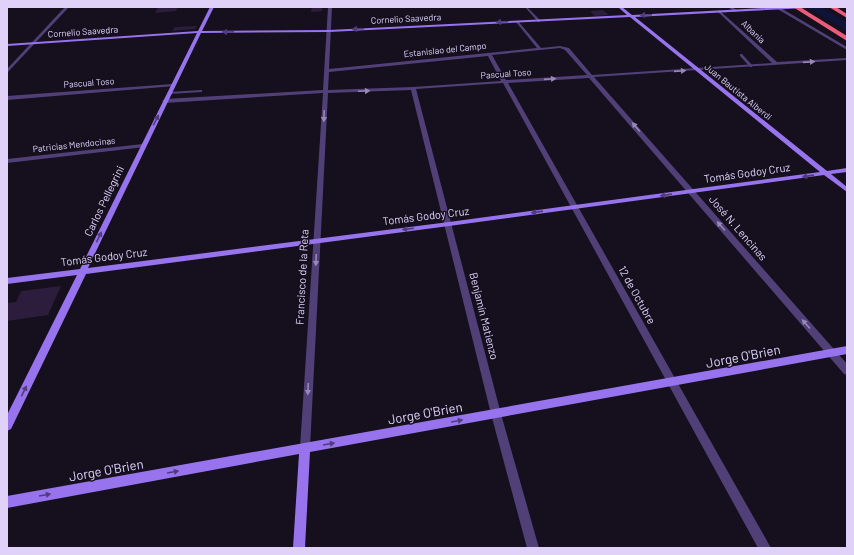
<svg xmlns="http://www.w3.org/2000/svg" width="854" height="555" viewBox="0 0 854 555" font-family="Barlow,sans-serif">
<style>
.water{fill:#0f1337}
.building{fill:#2c1d3c}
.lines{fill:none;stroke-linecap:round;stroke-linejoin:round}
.lane{fill:#504077;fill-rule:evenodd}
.street{fill:#504077;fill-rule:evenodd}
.secondary{fill:#9774ed;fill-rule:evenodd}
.highway{fill:#ea5c7a;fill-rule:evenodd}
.oneway{fill:#503c7b}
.oneway2{fill:#9888b8}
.labels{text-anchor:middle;stroke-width:3;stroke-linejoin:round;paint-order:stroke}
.far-street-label{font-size:9px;fill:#e0d1f9;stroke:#150f1e}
.street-label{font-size:11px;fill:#e0d1f9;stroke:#150f1e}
.near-street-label{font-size:13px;fill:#e0d1f9;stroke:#150f1e}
</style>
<rect width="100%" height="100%" fill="#150f1e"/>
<!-- water -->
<polygon class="water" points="806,7 821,7 847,22 847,31"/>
<!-- building -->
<g class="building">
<polygon points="158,7 178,7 176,11 155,13"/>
<polygon points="312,7 322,7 322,11 311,12"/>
<polygon points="603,10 609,15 595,16 590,11"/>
<polygon points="197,26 195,29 172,31 175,27"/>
<polygon points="61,286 48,315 7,321 7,303 16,302 21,291"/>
</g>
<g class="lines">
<!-- lane -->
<g class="lane">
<polygon points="525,7 527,7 540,20 540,22 538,22"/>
<polygon points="740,54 742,54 752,65 752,67 750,67 740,56"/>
<polygon points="201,90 202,90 202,92 169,94 167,93 169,92"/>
</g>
<!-- street -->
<g class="street">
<polygon points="65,7 69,7 7,73 7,69"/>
<path d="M328,7H332L329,69L537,48L516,22L518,21L541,48L560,46L569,48L592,75L772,63L718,12L719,10L777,62L847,58V60L594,77L847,364V375L844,374L589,78L508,83L771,548H758L503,83L416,89L501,414L539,548H527L491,414L411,90L328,93L310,448L309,452L305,453L301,452L300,448L323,93L165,103L162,101L165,99L323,90ZM560,48L565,50L587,75L506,80L492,55ZM488,56L501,81L413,87L328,90L329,72Z"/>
<polygon points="728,7 732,7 738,11 735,12"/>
<polygon points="774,7 779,7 847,47 847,50"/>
<polygon points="173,84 175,85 175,86 7,100 7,96"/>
<polygon points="143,144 145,145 145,147 7,163 7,159"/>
</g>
<!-- secondary -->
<g class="secondary">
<path d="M210,7H214L202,31L329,30L627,15L618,7H622L632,15L785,7H809L807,8L635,17L827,171L847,168V172L831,174L847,187V192L824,175L449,226L86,274L11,429L7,431V415L77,275L7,284V278L80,269L197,33L7,46V44L198,31ZM630,17L820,172L449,222L88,268L201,33L329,32Z"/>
<polygon points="847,346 847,354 310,452 305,548 293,548 299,454 7,508 7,496"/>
</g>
<!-- highway -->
<g class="highway">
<polygon points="793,7 800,7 847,36 847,41"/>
<polygon points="829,7 836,7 847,14 847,18"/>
</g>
</g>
<!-- one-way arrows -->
<defs><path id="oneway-solid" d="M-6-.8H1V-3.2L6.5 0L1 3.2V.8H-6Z"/></defs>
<g class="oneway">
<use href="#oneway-solid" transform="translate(646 15) rotate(177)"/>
<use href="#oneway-solid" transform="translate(502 22) rotate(177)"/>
<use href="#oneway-solid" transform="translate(358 29) rotate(177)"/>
<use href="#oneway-solid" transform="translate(228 32) rotate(179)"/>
<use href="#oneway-solid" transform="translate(156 120) rotate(-63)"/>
<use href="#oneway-solid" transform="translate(808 176) rotate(172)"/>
<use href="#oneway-solid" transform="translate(666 195) rotate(172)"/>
<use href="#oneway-solid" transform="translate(537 212) rotate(172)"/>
<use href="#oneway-solid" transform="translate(408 229) rotate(173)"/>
<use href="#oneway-solid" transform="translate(99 237) rotate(-64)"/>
<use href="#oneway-solid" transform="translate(24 391) rotate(-64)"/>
<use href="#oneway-solid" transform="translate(457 421) rotate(-10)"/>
<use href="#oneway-solid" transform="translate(329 444) rotate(-10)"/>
<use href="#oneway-solid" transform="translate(173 472) rotate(-10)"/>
<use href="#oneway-solid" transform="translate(45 495) rotate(-10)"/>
</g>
<g class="oneway2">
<use href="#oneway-solid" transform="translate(809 62) rotate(-4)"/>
<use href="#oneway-solid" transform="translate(680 71) rotate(-4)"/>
<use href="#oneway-solid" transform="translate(550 79) rotate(-4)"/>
<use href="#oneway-solid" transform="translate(364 91) rotate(-3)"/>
<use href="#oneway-solid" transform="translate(324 116) rotate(93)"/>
<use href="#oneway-solid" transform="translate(636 127) rotate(-131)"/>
<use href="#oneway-solid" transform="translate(721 226) rotate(-131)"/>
<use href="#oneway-solid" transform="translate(316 260) rotate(93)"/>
<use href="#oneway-solid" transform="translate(806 324) rotate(-131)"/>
<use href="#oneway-solid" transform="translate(308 389) rotate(93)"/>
</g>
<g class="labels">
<!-- far-street labels -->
<g class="far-street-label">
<text transform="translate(406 19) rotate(-3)" y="3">Cornelio Saavedra</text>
<text transform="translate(83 32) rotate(-4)" y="3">Cornelio Saavedra</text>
<text transform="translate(753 32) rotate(43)" y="3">Albania</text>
<text transform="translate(445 50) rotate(-6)" y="3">Estanislao del Campo</text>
<text transform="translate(506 74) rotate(-4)" y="3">Pascual Toso</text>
<text transform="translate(89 83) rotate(-4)" y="3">Pascual Toso</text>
<text transform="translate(738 92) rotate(39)" y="3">Juan Bautista Alberdi</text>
<text transform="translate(74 145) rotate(-6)" y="3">Patricias Mendocinas</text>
</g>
<!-- street labels -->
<g class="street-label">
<text transform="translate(747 173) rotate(-8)" y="4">Tomás Godoy Cruz</text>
<text transform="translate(104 201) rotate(-64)" y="4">Carlos Pellegrini</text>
<text transform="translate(426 216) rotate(-7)" y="4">Tomás Godoy Cruz</text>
<text transform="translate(738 228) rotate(49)" y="4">José N. Lencinas</text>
<text transform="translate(104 257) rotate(-7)" y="4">Tomás Godoy Cruz</text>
<text transform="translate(302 277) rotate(-87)" y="4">Francisco de la Reta</text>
<text transform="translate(637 295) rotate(61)" y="4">12 de Octubre</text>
<text transform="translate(484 316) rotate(76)" y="4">Benjamín Matienzo</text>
</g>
<!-- near-street labels -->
<g class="near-street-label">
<text transform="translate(743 356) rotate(-11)" y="5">Jorge O'Brien</text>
<text transform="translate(425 413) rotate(-10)" y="5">Jorge O'Brien</text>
<text transform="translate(106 470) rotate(-10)" y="5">Jorge O'Brien</text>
</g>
</g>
<!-- border -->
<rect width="854" height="555" fill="none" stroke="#e0d1f9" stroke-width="16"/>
</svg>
